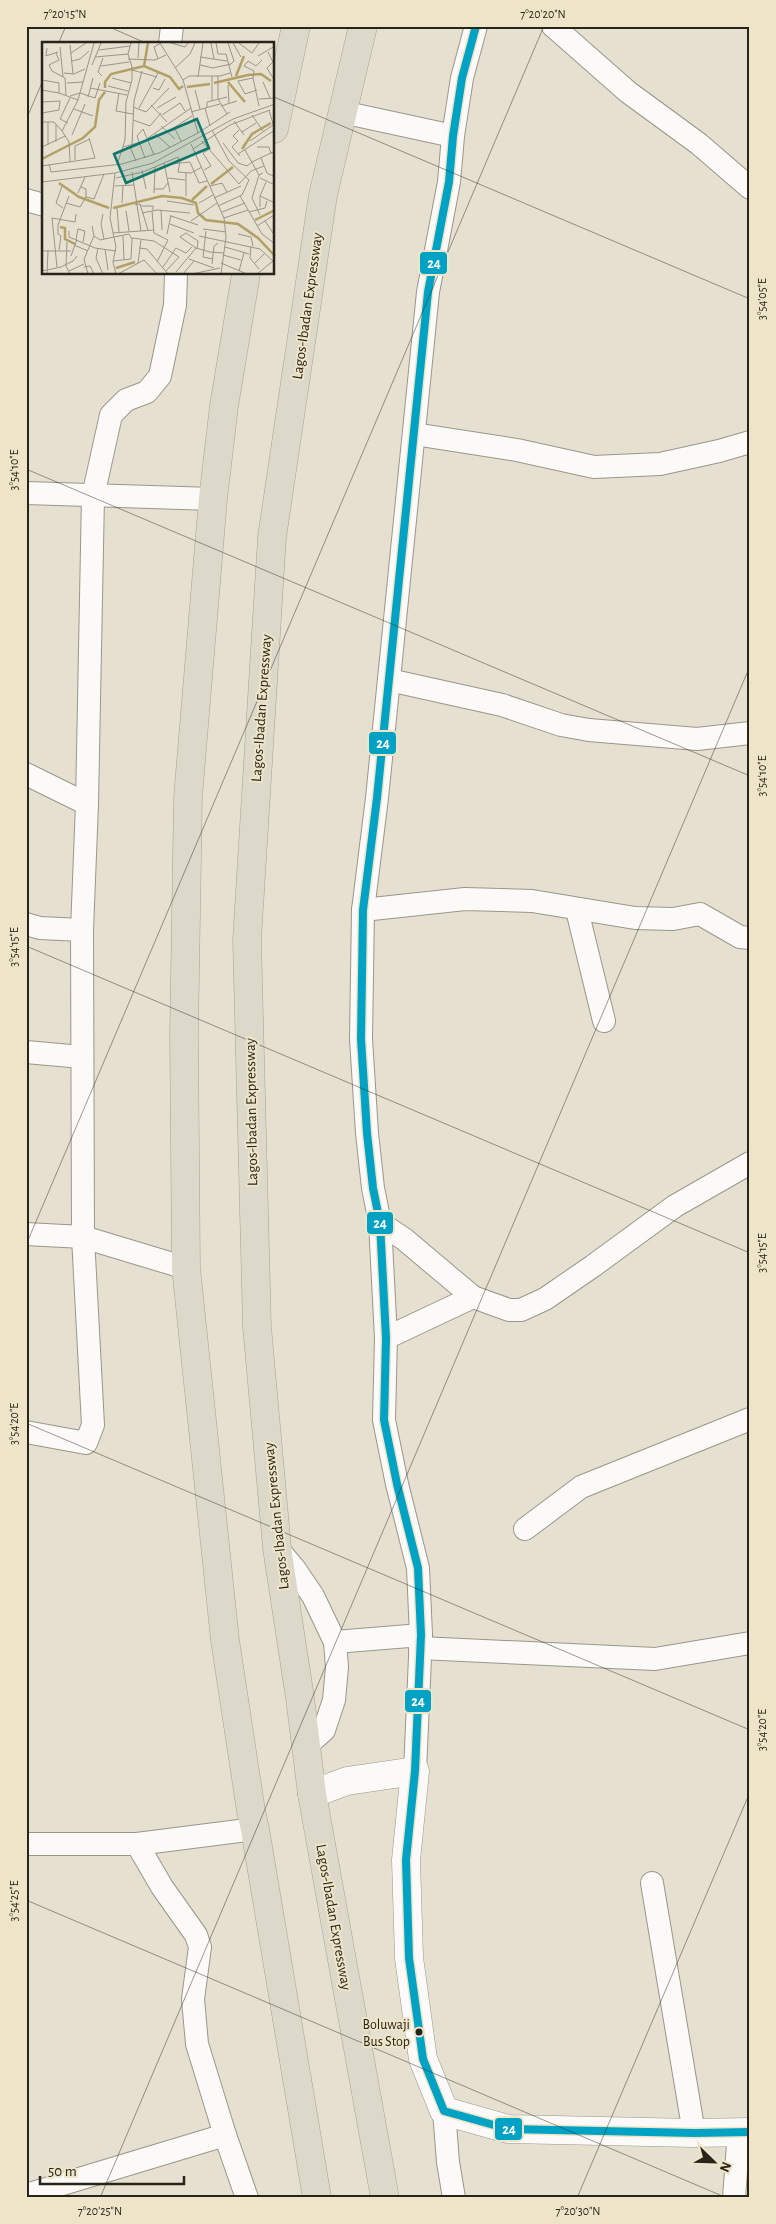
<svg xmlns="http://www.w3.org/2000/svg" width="776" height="2224" viewBox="0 0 776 2224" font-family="'Alegreya Sans',sans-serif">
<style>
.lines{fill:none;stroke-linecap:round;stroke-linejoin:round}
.street-casing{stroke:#9b968a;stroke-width:24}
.secondary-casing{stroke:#9b968a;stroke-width:29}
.highway-casing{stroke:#a8a28e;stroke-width:29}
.street{stroke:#fbfaf8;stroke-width:22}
.secondary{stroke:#fbfaf8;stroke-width:28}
.highway{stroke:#dcd8ca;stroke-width:28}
.bus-1-casing{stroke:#eee5c8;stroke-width:11}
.bus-1{stroke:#02a2c5;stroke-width:8}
.ticks{fill:none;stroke:#282419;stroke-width:1;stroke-opacity:0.45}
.bus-dot{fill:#282419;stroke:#eee5c8;stroke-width:2}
.labels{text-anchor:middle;stroke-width:4;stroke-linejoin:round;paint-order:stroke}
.bus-label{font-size:14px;fill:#282419;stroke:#eee5c8;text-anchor:end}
.street-label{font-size:15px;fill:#282419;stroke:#eee5c8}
.inset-river{fill:none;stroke:#b2a065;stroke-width:2.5}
.inset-road{fill:none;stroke:#9a9587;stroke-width:1}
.view{fill:#0f766e;fill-opacity:0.15;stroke:#0f766e;stroke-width:2.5}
.inset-edge{fill:none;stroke:#282419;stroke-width:2.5}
.line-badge{stroke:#eee5c8;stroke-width:2}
.badge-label{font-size:14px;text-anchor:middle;font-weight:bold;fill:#fff}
.neatline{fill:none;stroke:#282419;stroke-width:2}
.ticks-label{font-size:12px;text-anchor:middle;fill:#282419}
</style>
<rect width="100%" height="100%" fill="#e6e0d0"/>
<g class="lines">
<!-- street casing -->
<g class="street-casing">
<g id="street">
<polyline points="553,26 628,92 699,144 750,188"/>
<polyline points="170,44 172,26"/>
<polyline points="342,112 453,136"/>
<polyline points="26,200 44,205"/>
<polyline points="414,434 517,450 594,467 660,464 719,451 750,442"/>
<polyline points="26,493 213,499"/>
<polyline points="389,680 502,705 561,725 589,730 697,739 750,733"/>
<polyline points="26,774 87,804"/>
<polyline points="363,910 465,899 532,901 635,918 673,919 700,914 740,937 750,938"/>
<polyline points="577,910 604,1021"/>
<polyline points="26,924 40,928 82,930"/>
<polyline points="26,1052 82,1057"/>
<polyline points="380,1223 404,1239 473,1297 509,1310 521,1310 545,1299 593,1266 675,1206 750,1163"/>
<polyline points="26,1234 83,1237 186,1268"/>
<polyline points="386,1338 473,1297"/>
<polyline points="26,1432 86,1443 93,1425 83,1237 82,930 87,804 93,496 111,415 126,400 147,392 160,376 175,305 176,274"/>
<polyline points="525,1529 581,1487 750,1419"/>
<polyline points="277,1548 294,1568 313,1596 335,1642 337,1667 334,1700 324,1730 305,1747"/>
<polyline points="335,1642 421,1635"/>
<polyline points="420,1648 655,1659 750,1643"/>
<polyline points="415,1771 421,1635 418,1568 397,1484 384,1420 386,1338 380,1223 373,1188 367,1133 361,1039 363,910 377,798 428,292 449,182 453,136 462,78 476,26"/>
<polyline points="26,1844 137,1844 255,1829"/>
<polyline points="137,1844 162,1887 196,1935 200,1947 193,1999 197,2044 225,2135 247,2198"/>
<polyline points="652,1883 694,2133"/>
<polyline points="444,2111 448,2162 454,2198"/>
<polyline points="26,2195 225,2135"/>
<polyline points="734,2198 739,2131"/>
</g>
</g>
<!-- secondary casing -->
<g class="secondary-casing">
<polyline id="secondary" points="312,1794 347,1781 415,1771 406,1860 409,1958 423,2059 444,2111 508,2129 694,2133 750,2132"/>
</g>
<!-- highway casing -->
<g class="highway-casing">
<g id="highway">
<polyline points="363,26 323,195 272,537 247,940 257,1327 277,1548 300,1698 312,1794 385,2198"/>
<polyline points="274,129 296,26"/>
<polyline points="246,274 224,406 213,499 188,797 184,1034 186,1268 225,1640 251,1811 255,1829 317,2198"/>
</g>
</g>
<!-- street -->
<use href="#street" class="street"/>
<!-- secondary -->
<use href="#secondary" class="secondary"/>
<!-- highway -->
<use href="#highway" class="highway"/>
<!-- bus-1 casing -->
<g class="bus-1-casing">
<polyline id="bus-1" points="476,26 462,78 453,136 449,182 428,292 377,798 363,910 361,1039 367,1133 373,1188 380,1223 386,1338 384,1420 397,1484 418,1568 421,1635 415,1771 406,1860 409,1958 423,2059 444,2111 508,2129 694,2133 750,2132"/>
</g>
<!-- bus-1 -->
<use href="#bus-1" class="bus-1"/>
</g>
<!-- ticks -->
<path class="ticks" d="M107,26L148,44M58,44L66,26M274,97L750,299M26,120L44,78M26,469L750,776M26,946L750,1253M26,1245L544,26M26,1423L750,1730M26,1900L727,2198M100,2198L750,666M577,2198L750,1792"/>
<!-- markers -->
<circle class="bus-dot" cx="419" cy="2032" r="4.5"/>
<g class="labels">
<!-- bus labels -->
<g class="bus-label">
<text x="410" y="2029">Boluwaji<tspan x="410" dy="17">Bus Stop</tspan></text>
</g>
<!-- street labels -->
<g class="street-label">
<text transform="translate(307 306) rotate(-82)" y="5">Lagos-Ibadan Expressway</text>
<text transform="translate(261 708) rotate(-86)" y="5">Lagos-Ibadan Expressway</text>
<text transform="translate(251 1112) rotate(-91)" y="5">Lagos-Ibadan Expressway</text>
<text transform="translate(276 1516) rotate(-96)" y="5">Lagos-Ibadan Expressway</text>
<text transform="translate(334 1917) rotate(80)" y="5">Lagos-Ibadan Expressway</text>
</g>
</g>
<!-- overview -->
<g transform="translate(42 42)">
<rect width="232" height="232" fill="#e6e0d0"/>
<path class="inset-river" d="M102,24L106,1M194,34L202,14M186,40L203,60M172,41L206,33L219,32L229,39M145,45L168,42M63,46V40L69,32L102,24L128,35L137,47L141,44M200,107L210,92L229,81M0,117L41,96L53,85L57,58L63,50M17,141L37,155L67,166M169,142L191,125M150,158L165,144M71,166L120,154L140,156L154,161L156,171L164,178L196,182L216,196L233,214M213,178L233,168M18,185L23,186V197L33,202M74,226L93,220"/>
<path class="inset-road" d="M129,1L143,5L146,1M169,1L172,17M174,1L176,12H184L190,35M191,1L199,15M197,1L210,11L217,1M28,3L31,32M18,5L21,35M5,6L4,14L16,10M57,8L88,4M226,10L231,20L225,26L231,36M14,11L17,18L7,23L10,29L23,36L24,53M29,11L44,1M216,14L233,4M53,15L86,12M158,15L185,19M96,16L97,1M86,17L113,18L124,13M116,17L112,5L119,1M30,19L38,17L47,9M50,23L59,1M158,23L171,26L189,22L192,19L186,1M59,24L87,20M133,26L148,12L153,1M90,28L115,35M22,31L32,32L43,27M60,34L56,30L61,16M170,34V58M176,34V57L185,72M156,35L161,1M70,36L89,41M211,36L196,39L203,52L215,48M0,38L17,41V51L36,58L52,1M141,38L147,34H178L188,31M221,40L228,56M25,41L41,40M186,43L187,62M66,44L86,49M48,46L85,53M111,46L117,48L123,37M0,48L17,51M153,48L158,67M77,51L74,69L91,72M28,54L38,51L53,56L58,41M46,55L51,36M217,57L233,56M0,60L18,59L17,68M109,63L125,80M179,64L195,59M217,64L211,36L212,29L202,24L206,19L214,24L220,18M91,65L104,70L127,46M97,66L116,31M115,66L134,55M163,66L168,84M165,66V60L185,55M32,67L51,74M227,68L232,85M149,70L178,62M0,71L17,68M120,73L138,61L143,69M210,73L221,89M91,78L108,84L119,71M192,79L202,93M0,80H12L20,89L27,100L28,119M6,80V103M26,81L18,77L28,56M14,82V100M119,84L133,97M132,85L139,99M130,87L150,74M170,88L187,119L207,138L200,153L176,164M197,88L191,94L196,99L190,105L198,114M20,89L36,58M200,90L214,81M112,91L128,105M156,91L188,70M30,93L43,62M95,94L101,87L112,113M95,94L103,116M106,96L149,66M160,99L197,142L209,129L222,124M208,99L231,83M181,101L196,121L205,124L210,120M149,102L182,176L184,195L179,232M90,103L92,59L100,29M0,105L23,94M81,105L99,100M88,105L94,119M215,105H227L229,112M151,107L188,83L228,68M203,108L217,133M196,112L233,88M219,116L225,131L233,135M33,118V104L48,97M138,120L136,130L149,131L160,125M210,120L233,109M122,121L128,150M7,122L9,130L80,122L117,111L156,91L141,38L118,1M130,122L148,120L157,141L165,139M75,123L83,98L84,60L90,38V25L86,12L89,1M0,124L53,116L47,96M100,128L104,147M162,128L169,124L161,111L167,107M90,130L99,189M73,131L68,176L74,205L71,220L74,232M144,131V154M74,136L101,130L136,115L138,120M126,136L143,138M218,136L233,143M0,140L73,131L111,121L191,77L233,62M20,144L14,161L21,166M73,144L92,143M168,144L180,141L185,150M39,145L44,147V155L52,157L62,132M112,147H121L126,141M36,151L43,135M112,151L113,125M198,154L220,192L233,202M218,154L233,161M172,156L199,144M125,159L152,163M24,161L38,165L44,155M80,161L81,144M157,161L171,153M93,163L98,162L106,188M99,164H111V168M218,165V154L224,140M75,166L77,190M119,168L120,188M84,169L87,189M110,169L112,191L126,198L115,220M180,170L203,161M207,170L223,166L225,159M100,171L115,168L148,171M61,172L59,182L62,197M218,173L210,156L217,133L221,131M129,174L156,183M182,176L206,168M149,179L175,161M223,179L233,194M128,182L152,191M215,184L232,173M161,187L184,190M27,189V195L53,206L74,209M164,189L161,215L171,217M71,191L112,188M125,192L129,173M196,192L209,195L211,204M52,194L58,198L72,195M81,194L82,218M157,194L218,207L233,221M90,196L112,199L137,215L124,229M34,197L36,187L43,189L41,200M25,200L24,224L28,232M32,203L46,209M209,204L208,216L217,227M183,205L207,212M56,206L54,216L61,232M97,206L105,207L126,232M63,207L66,228M155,207L156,199L144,191L138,195L154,206L168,210L182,211M17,208L19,194L16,192V183L27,154M0,209H29M181,213L199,218M29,214L35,197M147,217L172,226M71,219L89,217L90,197L87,192L72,195M96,221L99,198M179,221L205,232M170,222L172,204L176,201M212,222L223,211M15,225L10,176L33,180L34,172M42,225L48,224L52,232M121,225L134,206L144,211L150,205M0,229L19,225L31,219L35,214M27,229L42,222M197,229L202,211M134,230L154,206M5,232L6,208M46,232L42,217L52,194L50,184M76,232L102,218L115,232M141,232L152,219M150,232L178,226M215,232L231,219"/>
<path class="view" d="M155,77L167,106L84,141L72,112Z"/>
<rect width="232" height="232" class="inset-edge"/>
</g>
<g class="line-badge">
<rect x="419" y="251" width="29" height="24" rx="5" fill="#02a2c5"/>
<rect x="368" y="731" width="29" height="24" rx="5" fill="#02a2c5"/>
<rect x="366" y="1211" width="28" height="24" rx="5" fill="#02a2c5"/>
<rect x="404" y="1689" width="28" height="24" rx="5" fill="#02a2c5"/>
<rect x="494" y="2117" width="29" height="24" rx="5" fill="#02a2c5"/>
</g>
<g class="badge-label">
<text x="434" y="268">24</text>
<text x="383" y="748">24</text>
<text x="380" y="1228">24</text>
<text x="418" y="1706">24</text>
<text x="509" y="2134">24</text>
</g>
<!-- border -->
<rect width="776" height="2224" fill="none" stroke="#eee5c8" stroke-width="55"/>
<!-- north arrow -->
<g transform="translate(714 2162) rotate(113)" stroke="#eee5c8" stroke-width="4" paint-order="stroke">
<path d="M0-4L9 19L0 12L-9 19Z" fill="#282419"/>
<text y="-8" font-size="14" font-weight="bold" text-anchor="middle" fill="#282419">N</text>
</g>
<!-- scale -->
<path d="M40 2176v8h144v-8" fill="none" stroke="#282419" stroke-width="2.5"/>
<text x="48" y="2176" font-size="15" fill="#282419" stroke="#eee5c8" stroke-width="4" paint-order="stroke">50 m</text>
<rect x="28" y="28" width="720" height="2168" class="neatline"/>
<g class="ticks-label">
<text x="65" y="18">7°20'15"N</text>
<text x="543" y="18">7°20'20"N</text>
<text transform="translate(762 299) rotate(-90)" y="4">3°54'05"E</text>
<text transform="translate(14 470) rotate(-90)" y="4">3°54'10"E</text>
<text transform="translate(762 776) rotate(-90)" y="4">3°54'10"E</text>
<text transform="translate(14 947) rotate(-90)" y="4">3°54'15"E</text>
<text transform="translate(762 1253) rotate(-90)" y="4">3°54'15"E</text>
<text transform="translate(14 1424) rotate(-90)" y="4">3°54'20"E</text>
<text transform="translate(762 1730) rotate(-90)" y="4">3°54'20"E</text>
<text transform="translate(14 1901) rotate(-90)" y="4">3°54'25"E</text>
<text x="100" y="2215">7°20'25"N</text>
<text x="578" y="2215">7°20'30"N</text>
</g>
</svg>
